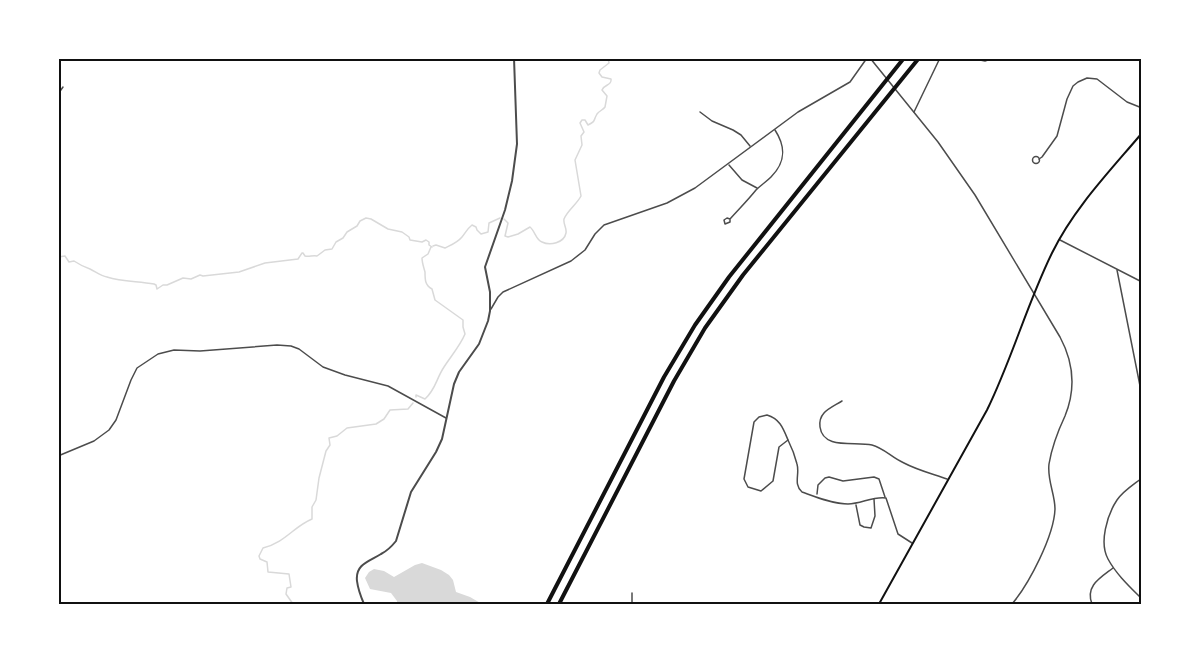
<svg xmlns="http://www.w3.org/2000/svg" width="1200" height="663" viewBox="0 0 1200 663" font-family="'Archivo Narrow',sans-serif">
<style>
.water{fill:#d9d9d9}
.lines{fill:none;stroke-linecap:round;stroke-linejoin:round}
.stream{stroke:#d9d9d9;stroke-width:1.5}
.minor{stroke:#4c4c4c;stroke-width:1.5}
.tertiary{stroke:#4c4c4c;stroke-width:2}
.secondary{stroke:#111;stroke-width:2}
.motorway{stroke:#111;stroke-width:4}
.neatline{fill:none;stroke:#111;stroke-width:2}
</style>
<rect width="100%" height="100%" fill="#fff"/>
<!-- water -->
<path class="water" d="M422,563L441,570L449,575L453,580L456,592L470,597L482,604H397V601L391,593C384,592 377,590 370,589L365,578L369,572L374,569L384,571L394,577L415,565Z"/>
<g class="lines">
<!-- stream -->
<g class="stream">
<path d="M504,219L508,223L505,236L508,237L518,234L530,227C535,231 536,240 542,242C550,246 564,243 566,233C567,228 563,224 564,219C567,211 577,204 581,196L575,160L582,145L581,136L584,132L580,123L582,120H585L588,125C596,121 593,121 597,114C599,111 603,110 605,107L607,96L602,90C604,84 612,86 611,79L602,77L599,73L600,70L609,63L608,58"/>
<path d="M433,246L436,245L445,248C451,245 457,243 462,237C466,232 467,229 472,225L476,227L477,230L481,234L488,232L489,223L500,218"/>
<path d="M58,257L65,256L69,262L74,261C80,265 84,267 90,269C96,272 101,276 107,277C123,282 139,281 154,284L156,285L157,289L163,285H167L183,278L191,279L200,275L203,276L239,272L265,263L298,259L302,253H303L305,256C309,257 313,255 317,256L325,250L332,249L336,242L343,238L347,232L357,226L360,221L366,218L371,219L388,229L402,232L409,237L410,240L422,242L426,240L429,242V245L432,247"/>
<path d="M416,397V395L425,399C436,389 436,379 444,367C451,356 460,346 465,334L463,327V320L435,300L432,289C425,285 425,280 425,272C424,268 422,263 422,258L428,254L431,247"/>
<path d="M293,604L286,594L287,588L291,587L289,574L268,572L267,562L260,559L259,556L263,548C286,542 293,527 312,519V507L316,500L319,478L326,451L330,445L329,438L337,436L347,428L376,424L384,419L390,410L408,409L413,403"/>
</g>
<!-- minor -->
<g class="minor">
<path d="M870,58L938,142L975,195L1060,337C1074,363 1076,389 1065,416C1057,433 1052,446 1049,464C1047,480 1055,494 1055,509C1054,536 1029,584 1012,604"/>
<polyline points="970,58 985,61 994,58"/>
<polyline points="58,94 63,87"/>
<polyline points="700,112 712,121 733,130 741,135 750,146"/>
<polyline points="914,112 940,58"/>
<circle cx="1036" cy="160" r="3.5"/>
<polyline points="1039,159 1042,157 1057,136 1067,99 1073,86 1078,82 1087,78 1097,79 1127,102 1142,108"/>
<polyline points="729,165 742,180 757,188"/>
<path d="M730,219V222L725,224L724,220L727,218L730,219C739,209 748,200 756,190C761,185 766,182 771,177C786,162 786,147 775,130"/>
<polyline points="1060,240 1142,282"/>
<polyline points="1117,270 1142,396"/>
<polyline points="491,309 498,297 503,292 571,261 585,250 595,234 604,225 667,203 695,188 798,112 850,82 867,58"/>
<path d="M842,401C831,408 818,412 820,427C823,450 855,441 872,445C884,448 892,458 904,463C917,470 933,474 947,479"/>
<path d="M767,415C780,419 783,428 788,440L779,447L773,481L761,491L748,487L744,479L754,422L759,417Z"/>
<path d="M788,440C792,448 795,456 797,464C800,474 793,484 802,492C816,497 833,504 848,504C861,504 873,496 886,498L898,534L912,543"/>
<polyline points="58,456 94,441 109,430 116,420 131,380 137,368 158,354 174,350 200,351 277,345 291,346 299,349 323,367 345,375 388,386 446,418"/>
<path d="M1142,478C1133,485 1123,491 1117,500C1107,515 1099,543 1108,559C1116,574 1130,587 1142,599"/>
<polyline points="817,494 818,485 825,478 829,477 843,481 874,477 879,479 885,497"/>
<polyline points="856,505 860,525 864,527 871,528 875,516 874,499"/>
<polyline points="632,604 632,593"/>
<path d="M1092,604C1085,586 1100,578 1113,568"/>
</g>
<!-- tertiary -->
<path class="tertiary" d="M364,604C361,597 358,589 357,581C355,564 370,561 381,554C387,551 392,546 396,541L411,492L436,452L442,439L454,384L459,372L479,344L488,321L490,311V292L485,267L505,210L512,181L517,144L514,58"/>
<!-- secondary -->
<path class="secondary" d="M879,604L987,410C1012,359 1027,304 1052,253C1074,208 1110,171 1142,133"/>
<!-- motorway -->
<g class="motorway">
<polyline points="547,604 664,377 695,325 729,277 904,58"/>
<polyline points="559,604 674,381 705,328 743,275 919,58"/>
</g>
</g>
<!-- border -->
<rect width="1200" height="663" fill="none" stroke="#ffffff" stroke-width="120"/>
<rect x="60" y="60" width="1080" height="543" class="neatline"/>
</svg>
